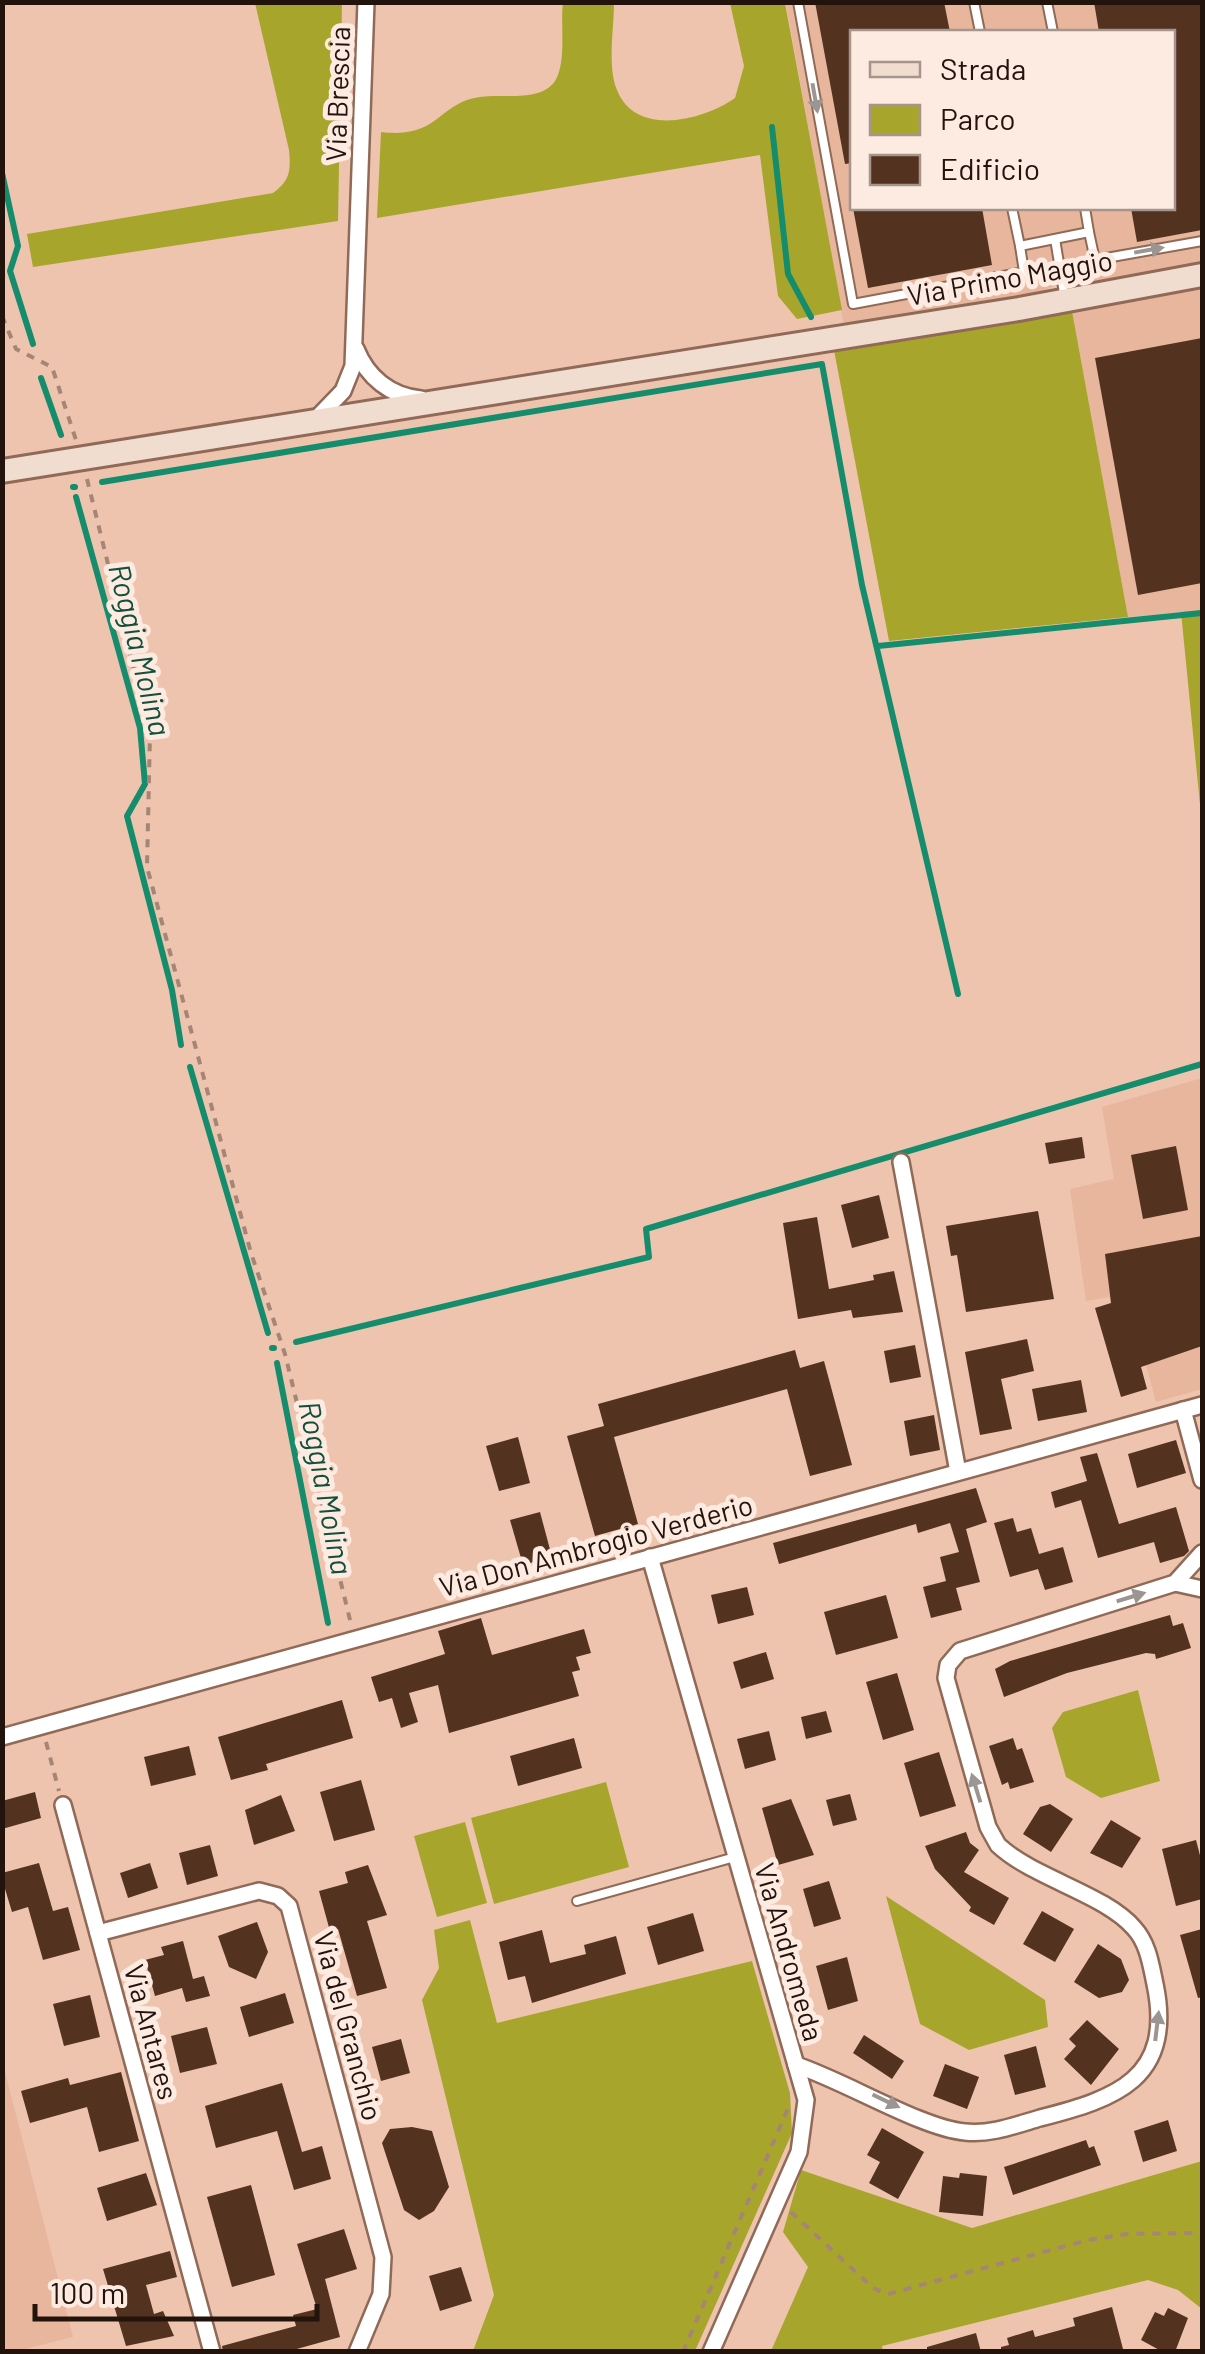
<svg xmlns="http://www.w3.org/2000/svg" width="1205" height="2354" viewBox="0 0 1205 2354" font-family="Barlow,sans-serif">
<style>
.built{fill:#e7b69d;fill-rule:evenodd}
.green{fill:#a8a52d}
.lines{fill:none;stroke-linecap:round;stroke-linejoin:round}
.stream{stroke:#158d6c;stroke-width:6}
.building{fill:#533220}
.lane-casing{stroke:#906a57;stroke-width:12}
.street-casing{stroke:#906a57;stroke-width:20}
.secondary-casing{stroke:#906a57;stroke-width:28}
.path{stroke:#a58575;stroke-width:4;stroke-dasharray:8 8;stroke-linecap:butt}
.lane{stroke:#fff;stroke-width:8}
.street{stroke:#fff;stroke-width:15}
.secondary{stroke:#f1dcd0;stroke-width:22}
.oneway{fill:#9c9592}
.labels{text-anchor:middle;stroke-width:10;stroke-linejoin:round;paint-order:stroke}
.street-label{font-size:28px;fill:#22140c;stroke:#fdebe2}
.water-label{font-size:30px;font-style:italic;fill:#144f3c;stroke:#fdebe2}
</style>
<rect width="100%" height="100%" fill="#eec4af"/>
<!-- built -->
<g class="built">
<path d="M786,3H1202V610L1128,617L1070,299L1081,277L1030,295L844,326ZM852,32H1172V208H852Z"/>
<polygon points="1202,1078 1202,1389 1156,1402 1127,1294 1086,1301 1070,1189 1114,1179 1102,1107"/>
<polygon points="2,2060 73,2337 13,2352 2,2351"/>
</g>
<!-- green -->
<g class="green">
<path d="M255,3H342L338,221L33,267L27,234L273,193C290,181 291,170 289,150Z"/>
<path d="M563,3H614C614,29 607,66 617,90C636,138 704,120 735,98L744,66L730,3H785L842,310L797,319L778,296L760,155L377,218L381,132C440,139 437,103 480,97C503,93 540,103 555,81C567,62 560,24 563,3Z"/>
<polygon points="1072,311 1128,617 889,641 834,350"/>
<polygon points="1202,610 1202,825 1181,612"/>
<polygon points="1138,1690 1160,1781 1101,1798 1066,1777 1052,1728 1063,1712"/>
<polygon points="606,1782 629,1867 494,1904 471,1818"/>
<polygon points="465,1822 487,1903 437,1917 414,1836"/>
<polygon points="886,1896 1045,2000 1048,2027 969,2050 920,2024"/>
<polygon points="470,1920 497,2023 752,1961 790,2093 792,2133 695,2351 473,2351 494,2295 422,2000 439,1968 434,1930"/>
<polygon points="1202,2161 1202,2309 1178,2290 1148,2280 882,2346 883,2351 771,2351 808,2267 783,2232 801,2170 972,2228"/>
</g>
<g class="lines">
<!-- stream -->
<g class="stream">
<polyline points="772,127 788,274 811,317"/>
<polyline points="2,173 18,246 10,271 33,344"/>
<polyline points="41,378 61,435"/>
<polyline points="102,482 822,364 862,585 958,994"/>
<polyline points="73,487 75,487"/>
<polyline points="76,497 140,728 145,784 127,816 172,990 181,1045"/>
<polyline points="878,646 1202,613"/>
<polyline points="190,1067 268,1333"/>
<polyline points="296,1342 649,1257 646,1229 1202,1064"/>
<polyline points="272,1348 274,1348"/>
<polyline points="277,1363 328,1623"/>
</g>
</g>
<!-- building -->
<g class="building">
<polygon points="815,2 944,2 950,32 852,32 852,163 845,164"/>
<polygon points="1094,2 1202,2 1202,230 1137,242 1131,208 1172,208 1172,32 1099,32"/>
<polygon points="853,208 982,208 992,265 868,288"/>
<polygon points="1202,338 1202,583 1138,595 1095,358"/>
<polygon points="1082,1137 1085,1158 1049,1164 1045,1143"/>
<polygon points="1176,1146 1188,1210 1143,1219 1131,1155"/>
<polygon points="879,1195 889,1238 852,1248 841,1205"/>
<polygon points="1038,1211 1054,1299 966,1312 957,1255 951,1256 946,1226"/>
<polygon points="817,1217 829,1289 874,1280 873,1275 894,1271 903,1312 853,1318 851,1310 798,1319 783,1223"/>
<polygon points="1202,1236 1202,1346 1141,1367 1147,1389 1121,1397 1095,1308 1111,1303 1105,1254"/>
<polygon points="1027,1339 1034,1371 1001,1379 1012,1429 980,1435 965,1352"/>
<polygon points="915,1345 921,1377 890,1383 884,1351"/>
<polygon points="795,1350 800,1368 824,1361 852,1465 810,1476 787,1389 614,1437 638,1524 595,1536 567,1436 604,1426 598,1404"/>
<polygon points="1081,1380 1087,1412 1038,1421 1032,1389"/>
<polygon points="934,1415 940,1450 910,1456 904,1421"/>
<polygon points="518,1437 530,1483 499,1491 486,1446"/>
<polygon points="1176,1440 1186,1473 1137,1488 1128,1454"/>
<polygon points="1097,1453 1119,1524 1176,1507 1189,1551 1184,1556 1160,1563 1154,1542 1098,1558 1081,1500 1055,1508 1051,1492 1087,1481 1080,1457"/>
<polygon points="976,1488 987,1522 966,1529 980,1582 956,1588 962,1610 931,1618 923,1587 946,1581 940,1557 959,1552 950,1523 918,1533 916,1524 779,1564 773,1543"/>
<polygon points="540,1512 552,1557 523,1565 510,1520"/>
<polygon points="1013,1518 1017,1532 1031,1528 1039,1554 1063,1547 1073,1582 1045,1590 1038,1569 1010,1577 994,1523"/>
<polygon points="747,1587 754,1615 718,1624 711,1595"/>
<polygon points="886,1595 898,1638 836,1655 824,1612"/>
<polygon points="1170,1615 1173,1626 1183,1623 1191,1648 1156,1659 1155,1654 1146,1653 1067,1673 1004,1697 995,1669 1010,1661"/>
<polygon points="481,1618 492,1655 584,1629 591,1653 576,1657 580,1670 572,1672 579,1696 449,1733 438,1685 409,1693 418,1722 401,1728 392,1698 379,1702 371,1677 445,1654 438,1631"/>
<polygon points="766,1652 774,1679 741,1689 733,1662"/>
<polygon points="897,1673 914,1730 883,1740 866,1682"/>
<polygon points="342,1700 353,1738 266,1764 268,1770 231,1780 218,1737"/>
<polygon points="826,1711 832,1732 806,1739 801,1717"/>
<polygon points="769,1731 776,1760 745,1769 737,1739"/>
<polygon points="574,1738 582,1768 518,1786 510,1756"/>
<polygon points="1013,1738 1017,1750 1022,1748 1034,1782 1010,1789 1008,1782 1002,1785 989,1746"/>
<polygon points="189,1746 196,1775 151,1786 144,1757"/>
<polygon points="939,1752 956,1806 920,1817 904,1763"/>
<polygon points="361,1780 375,1830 334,1841 320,1792"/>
<polygon points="35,1792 41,1818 2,1829 2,1801"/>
<polygon points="850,1794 857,1820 833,1826 826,1800"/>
<polygon points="281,1795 295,1831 254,1845 245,1810"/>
<polygon points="791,1799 814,1855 778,1865 762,1808"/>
<polygon points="1050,1804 1073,1819 1051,1852 1023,1834 1040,1807"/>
<polygon points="1111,1820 1141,1838 1122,1868 1090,1853"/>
<polygon points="966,1832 970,1843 979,1850 964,1872 1009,1898 994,1925 969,1911 971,1907 935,1869 925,1846"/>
<polygon points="1196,1840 1202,1863 1202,1899 1176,1906 1162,1849"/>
<polygon points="210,1845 218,1876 187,1885 179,1853"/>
<polygon points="39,1863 53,1911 68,1907 80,1950 43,1960 28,1907 12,1912 2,1879 2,1873"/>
<polygon points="150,1863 158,1888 128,1898 120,1873"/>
<polygon points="368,1865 387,1915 367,1921 387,1988 357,1996 338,1929 330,1931 319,1891 348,1883 345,1872"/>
<polygon points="829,1881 841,1919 814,1927 803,1889"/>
<polygon points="1042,1911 1074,1929 1055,1962 1023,1944"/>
<polygon points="693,1913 704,1951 658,1965 647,1927"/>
<polygon points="257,1922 268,1952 256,1979 229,1967 218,1936"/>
<polygon points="1202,1929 1202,1997 1198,1998 1180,1935"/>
<polygon points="542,1930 550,1963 586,1954 584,1945 616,1936 626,1974 532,2003 525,1976 508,1980 499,1942"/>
<polygon points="183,1941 193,1979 204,1976 210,1996 186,2002 182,1988 155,1996 145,1960 164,1955 161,1947"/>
<polygon points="1098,1944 1121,1959 1129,1980 1122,1992 1099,1998 1074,1982"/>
<polygon points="847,1957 858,2001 828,2010 816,1966"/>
<polygon points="285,1993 294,2023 249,2037 240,2007"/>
<polygon points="90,1995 100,2037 64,2046 53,2004"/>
<polygon points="1087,2020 1119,2049 1091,2085 1064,2059 1076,2046 1069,2039"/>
<polygon points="207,2027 217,2064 180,2073 171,2036"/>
<polygon points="864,2035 904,2061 892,2079 853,2053"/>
<polygon points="401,2039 410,2073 381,2081 372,2047"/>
<polygon points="1036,2046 1046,2087 1015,2095 1004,2055"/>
<polygon points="945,2064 979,2077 967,2109 933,2096"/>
<polygon points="121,2072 139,2141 99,2152 87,2107 30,2123 21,2091 68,2078 70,2085"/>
<polygon points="282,2083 302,2152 322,2146 331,2179 294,2190 277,2131 216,2148 205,2106"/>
<polygon points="1168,2120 1177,2151 1143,2162 1134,2131"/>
<polygon points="412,2127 432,2131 449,2187 434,2211 419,2220 404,2210 382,2143 390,2129"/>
<polygon points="882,2128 924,2152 898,2199 869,2183 880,2162 867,2155"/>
<polygon points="1086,2140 1089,2148 1094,2146 1101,2165 1013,2195 1004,2167"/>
<polygon points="146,2173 157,2205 107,2221 97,2188"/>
<polygon points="960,2173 987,2176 983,2216 939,2212 943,2176 959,2178"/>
<polygon points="251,2185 275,2275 232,2287 207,2197"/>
<polygon points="344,2229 357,2269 325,2279 340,2337 286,2352 223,2352 222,2346 296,2326 293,2315 317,2309 297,2244"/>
<polygon points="170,2251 177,2277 146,2285 154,2314 163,2311 174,2336 126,2346 103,2269"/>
<polygon points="461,2267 472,2301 440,2311 429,2276"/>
<polygon points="1112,2307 1123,2349 1001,2352 1001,2347 1009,2345 1007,2338 1033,2330 1035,2337 1075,2326 1073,2318"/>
<polygon points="1168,2308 1188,2318 1175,2352 1163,2352 1141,2340 1155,2312 1164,2316"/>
<polygon points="976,2333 981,2352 927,2352 927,2347"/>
</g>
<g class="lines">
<!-- lane casing -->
<g class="lane-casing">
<g id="lane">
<polyline points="798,2 853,304 1024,272 1020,246"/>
<polyline points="974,2 980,32"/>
<polyline points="1047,2 1053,32"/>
<polyline points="1012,208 1020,246 1089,232 1085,208"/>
<polyline points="1089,232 1095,260 1202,241"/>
<polyline points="1055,239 1065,299"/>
<polyline points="577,1901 735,1857"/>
</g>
</g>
<!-- street casing -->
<g class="street-casing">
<g id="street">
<path d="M356,349C367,377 390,396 421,399"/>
<polyline points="316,419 343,391 353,366 366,2"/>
<polyline points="901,1162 958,1472"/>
<polyline points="1183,1410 1202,1480"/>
<polyline points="650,1557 806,2100 799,2152 711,2352"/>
<polyline points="1175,1583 1202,1589"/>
<polyline points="2,1737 1202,1405"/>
<polyline points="63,1805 212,2352"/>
<polyline points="98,1933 259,1891 278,1896 289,1906 383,2257 381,2294 357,2352"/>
<path d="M796,2065C845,2081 921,2128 965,2132C990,2135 1016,2125 1040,2118C1115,2099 1175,2079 1155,1984C1151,1965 1148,1943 1134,1928C1105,1894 1033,1878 998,1845L988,1827L946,1678L948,1665L960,1651L1175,1583L1202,1553"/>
</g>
</g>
<!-- secondary casing -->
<g class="secondary-casing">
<polyline id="secondary" points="2,471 1019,309 1202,275"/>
</g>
<!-- path -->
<g class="path">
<polyline points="2,316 16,349 52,367 76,440"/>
<polyline points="87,479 150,734 147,867 251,1253 285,1354 351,1624"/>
<polyline points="46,1742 59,1791"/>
<polyline points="791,2212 873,2288 888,2294 1088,2240 1127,2234 1202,2233"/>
<polyline points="683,2352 789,2106"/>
</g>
<!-- lane -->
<use href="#lane" class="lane"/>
<!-- street -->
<use href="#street" class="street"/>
<!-- secondary -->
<use href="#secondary" class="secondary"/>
</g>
<!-- one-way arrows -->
<defs><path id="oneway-solid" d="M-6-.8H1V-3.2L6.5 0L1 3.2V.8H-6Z" transform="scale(2.5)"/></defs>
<g class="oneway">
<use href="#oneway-solid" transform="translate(815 98) rotate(80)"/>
<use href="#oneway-solid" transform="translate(1149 250) rotate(-10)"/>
<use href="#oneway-solid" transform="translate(1131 1597) rotate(-17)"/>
<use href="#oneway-solid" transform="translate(976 1788) rotate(-107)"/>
<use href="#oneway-solid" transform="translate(1157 2026) rotate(-83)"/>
<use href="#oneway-solid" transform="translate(886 2101) rotate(26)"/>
</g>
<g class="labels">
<!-- street labels -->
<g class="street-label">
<text transform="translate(338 94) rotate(-88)" y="10">Via Brescia</text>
<text transform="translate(1010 278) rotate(-10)" y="10">Via Primo Maggio</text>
<text transform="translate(596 1546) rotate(-15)" y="10">Via Don Ambrogio Verderio</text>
<text transform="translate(789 1952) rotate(74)" y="10">Via Andromeda</text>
<text transform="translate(348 2026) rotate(75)" y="10">Via del Granchio</text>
<text transform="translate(151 2032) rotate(75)" y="10">Via Antares</text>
</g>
<!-- water labels -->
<g class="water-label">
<text transform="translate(139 650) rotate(76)" y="10">Roggia Molina</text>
<text transform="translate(325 1488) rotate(79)" y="10">Roggia Molina</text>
</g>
</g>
<!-- border -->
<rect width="1205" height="2354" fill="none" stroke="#22140c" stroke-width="10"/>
<!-- legend -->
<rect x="850" y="30" width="325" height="180" fill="#fdebe2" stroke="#a5958c" stroke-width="2.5"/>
<rect x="870" y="62" width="50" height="15" fill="#f1dcd0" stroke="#a5958c" stroke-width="2.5"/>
<text x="940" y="80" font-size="30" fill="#22140c">Strada</text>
<rect x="870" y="105" width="50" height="30" fill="#a8a52d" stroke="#a5958c" stroke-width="2.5"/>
<text x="940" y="130" font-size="30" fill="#22140c">Parco</text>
<rect x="870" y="155" width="50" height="30" fill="#533220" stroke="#a5958c" stroke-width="2.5"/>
<text x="940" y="180" font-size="30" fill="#22140c">Edificio</text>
<!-- scale -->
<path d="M35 2304v15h282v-15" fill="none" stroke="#22140c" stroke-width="5"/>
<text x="50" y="2304" font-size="30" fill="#22140c" stroke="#fdebe2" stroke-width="8" paint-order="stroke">100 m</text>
</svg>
